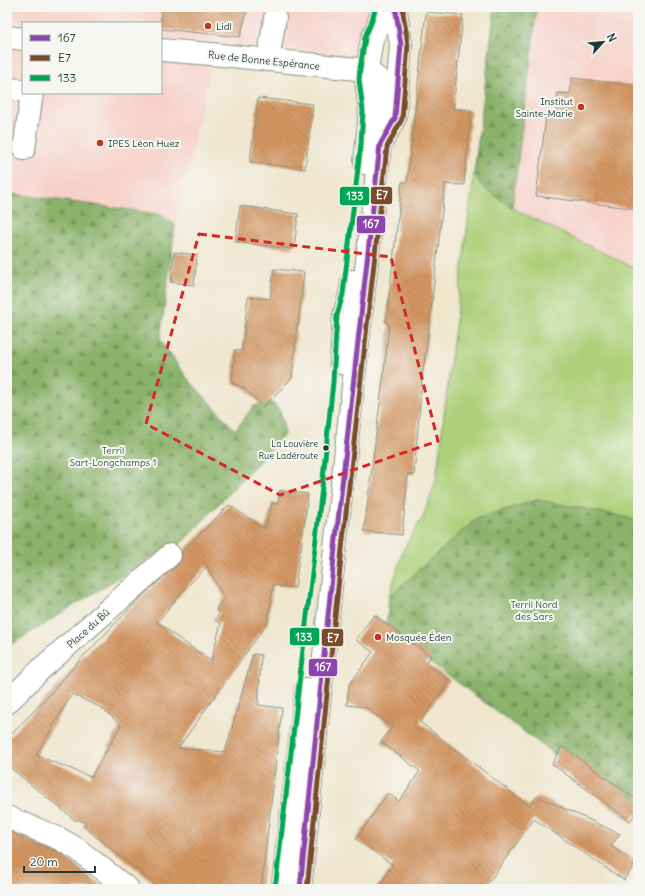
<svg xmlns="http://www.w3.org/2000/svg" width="645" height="896" viewBox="0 0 645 896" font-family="Delius,sans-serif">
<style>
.built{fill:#f7d1c7}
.grass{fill:#add07a;stroke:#668657}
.forest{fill:url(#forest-firs);stroke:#54784f}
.building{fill:url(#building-back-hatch);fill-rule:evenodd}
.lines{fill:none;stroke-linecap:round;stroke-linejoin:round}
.minor-casing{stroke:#879280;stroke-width:24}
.major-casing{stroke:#879280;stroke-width:24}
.minor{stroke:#fff;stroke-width:22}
.major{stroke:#fff;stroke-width:22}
.bus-1-casing{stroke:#f6f6f2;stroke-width:8}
.bus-2-casing{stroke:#f6f6f2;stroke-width:8}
.bus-3-casing{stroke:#f6f6f2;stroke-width:8}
.bus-1{stroke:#8e44ad;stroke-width:5}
.bus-2{stroke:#7a4b2a;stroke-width:5}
.bus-3{stroke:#00a651;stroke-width:5}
.marked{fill:none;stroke:#d62828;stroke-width:3;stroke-dasharray:8 5;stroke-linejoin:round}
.poi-dot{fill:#c8321e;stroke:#f6f6f2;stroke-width:1.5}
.bus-dot{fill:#1f3d34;stroke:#f6f6f2;stroke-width:1.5}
.labels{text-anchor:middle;stroke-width:4;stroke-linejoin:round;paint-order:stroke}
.bus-label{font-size:9px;fill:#1f3d34;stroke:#f6f6f2;text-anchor:end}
.poi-label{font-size:10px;fill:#1f3d34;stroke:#f6f6f2;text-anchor:start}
.street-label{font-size:10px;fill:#1f3d34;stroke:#f6f6f2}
.park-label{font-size:10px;fill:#3b5a42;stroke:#f6f6f2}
.line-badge{stroke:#f6f6f2;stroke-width:1.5}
.badge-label{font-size:11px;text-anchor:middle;font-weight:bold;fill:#fff}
</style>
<defs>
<pattern id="forest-firs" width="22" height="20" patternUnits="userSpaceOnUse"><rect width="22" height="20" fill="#8ab26a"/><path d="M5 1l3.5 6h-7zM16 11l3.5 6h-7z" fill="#709258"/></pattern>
<pattern id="building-back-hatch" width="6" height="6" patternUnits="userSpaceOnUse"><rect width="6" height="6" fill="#d49662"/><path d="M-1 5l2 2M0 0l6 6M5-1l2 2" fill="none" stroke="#ab7c52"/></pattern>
</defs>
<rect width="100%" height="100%" fill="#f6f6f2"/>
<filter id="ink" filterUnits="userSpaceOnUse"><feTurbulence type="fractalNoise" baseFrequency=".025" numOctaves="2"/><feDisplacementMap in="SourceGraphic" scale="8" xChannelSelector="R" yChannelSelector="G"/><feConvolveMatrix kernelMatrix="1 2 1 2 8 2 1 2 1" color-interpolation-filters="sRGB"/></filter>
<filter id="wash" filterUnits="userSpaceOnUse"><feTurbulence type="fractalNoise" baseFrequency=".012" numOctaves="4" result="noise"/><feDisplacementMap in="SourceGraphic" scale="16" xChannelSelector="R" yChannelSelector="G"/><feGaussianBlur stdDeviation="0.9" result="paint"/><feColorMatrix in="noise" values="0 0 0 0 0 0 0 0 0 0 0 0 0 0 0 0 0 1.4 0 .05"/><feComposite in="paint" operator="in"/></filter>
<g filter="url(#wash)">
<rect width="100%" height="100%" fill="#efe6cd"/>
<!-- built -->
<g class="built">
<polygon points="7,7 369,7 365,43 360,53 350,58 340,58 284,50 161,37 161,23 39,23 7,19"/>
<polygon points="537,7 638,7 638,270 512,208"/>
<polygon points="7,37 23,39 23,93 161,93 161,50 211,54 208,79 175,225 159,214 7,193"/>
</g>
<!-- grass -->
<polygon class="grass" points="474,173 482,186 512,208 638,270 638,521 615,515 537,500 476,519 389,597 404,548 423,517 436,480"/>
<!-- forest -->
<g class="forest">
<polygon points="495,7 537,7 512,208 482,186 474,173"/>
<polygon points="7,193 159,214 175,225 160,340 187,378 235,430 254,406 272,402 280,411 285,434 170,555 163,550 7,647"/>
<polygon points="538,500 615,515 638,521 638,814 628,809 386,629 389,597 476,519"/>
</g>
<g id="blocks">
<!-- building -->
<g class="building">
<polygon points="161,7 248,7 240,37 161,29"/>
<polygon points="426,12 463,15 453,109 471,110 464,185 445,184 429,328 422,379 414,475 408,474 402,535 364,531 386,355 389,324 386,323 402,182 407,182"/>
<polygon points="572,78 638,86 638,209 536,196 546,117 555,118 558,93 570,94"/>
<polygon points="258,98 313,104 305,169 250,162"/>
<polygon points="240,206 298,214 294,249 235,242"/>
<polygon points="174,252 197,255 194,285 171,282"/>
<polygon points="274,269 304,272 298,326 297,325 292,378 263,407 244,388 232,383 235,350 242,351 248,297 270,299"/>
<path d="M279,491L308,494L304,525L301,550L300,549L295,588L273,585L268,622L178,748L225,752L253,654L261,655L258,705L282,708L261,889H161L83,826L86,823L77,819L76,821L7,765V739L49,695L85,654H86L133,605H134L141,597L178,564L182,559V552L229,505L265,529L272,503L278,504ZM207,566L224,598L216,610L220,612L215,620L221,623L211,661L171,633V632L157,622L185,589ZM72,694L102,708L121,725L91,777L36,755Z"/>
<polygon points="374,615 431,656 426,663 450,680 420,722 529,806 537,796 620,834 611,846 636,863 624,880 534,819 494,875 483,889 376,889 393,865 356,839 388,793 399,801 420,771 381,742 392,727 365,707 347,705 349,685 373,652 356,640"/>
<polygon points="562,746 638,801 638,810 630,821 552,764"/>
<polygon points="7,831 61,854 103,889 7,889"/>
</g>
</g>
</g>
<g filter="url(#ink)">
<use href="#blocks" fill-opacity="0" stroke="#879280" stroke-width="1"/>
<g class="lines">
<!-- minor casing -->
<g class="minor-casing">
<g id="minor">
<polyline points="7,37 23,39"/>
<polyline points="161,50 211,54 367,70 383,83 385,92 381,141"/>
<polyline points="268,60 275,18"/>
<polyline points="7,88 23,91"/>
<polyline points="24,149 32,93"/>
<polyline points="7,703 41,669 170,555"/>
<polyline points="7,817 60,839 77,849 128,889"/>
</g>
</g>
<!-- major casing -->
<g class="major-casing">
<g id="major">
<polyline points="365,163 370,111 366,80 367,70 372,39 378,25 383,7"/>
<polyline points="341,363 344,315 350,295 352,281"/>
<polyline points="281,889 283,883 306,689"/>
<polyline points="300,889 335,548 380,145 395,118 401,45 396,12 397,7"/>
</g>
</g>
<!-- minor -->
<use href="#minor" class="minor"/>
<!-- major -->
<use href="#major" class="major"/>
<!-- bus-1 casing -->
<g class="bus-1-casing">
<polyline id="bus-1" points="300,889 335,548 380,145 395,118 401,45 396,12 397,7"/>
</g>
<!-- bus-2 casing -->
<g class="bus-2-casing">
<polyline id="bus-2" points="307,889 342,549 387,147 402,119 408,45 403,12 404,8"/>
</g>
<!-- bus-3 casing -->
<g class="bus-3-casing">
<polyline id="bus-3" points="274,887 276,881 322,487 333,382 337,315 343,294 361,143 363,111 359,80 360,69 365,37 371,23 376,7"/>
</g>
<!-- bus-1 -->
<use href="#bus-1" class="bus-1"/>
<!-- bus-2 -->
<use href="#bus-2" class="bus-2"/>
<!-- bus-3 -->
<use href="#bus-3" class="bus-3"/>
</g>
</g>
<!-- marked area -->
<path class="marked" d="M199,234L391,257L438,441L280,495L146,424Z"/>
<!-- markers -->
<g class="poi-dot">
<circle cx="208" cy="26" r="4"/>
<circle cx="581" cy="107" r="4"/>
<circle cx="100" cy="143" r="4"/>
<circle cx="378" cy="637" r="4"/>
</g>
<circle class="bus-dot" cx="326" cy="448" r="3.5"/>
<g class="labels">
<!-- bus labels -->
<g class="bus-label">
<text x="318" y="447">La Louvière<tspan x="318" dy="12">Rue Ladéroute</tspan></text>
</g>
<!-- poi labels -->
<g class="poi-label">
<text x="216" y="30">Lidl</text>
<text x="573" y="105" text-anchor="end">Institut<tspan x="573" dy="12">Sainte-Marie</tspan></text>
<text x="108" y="147">IPES Léon Huez</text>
<text x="386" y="641">Mosquée Éden</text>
</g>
<!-- street labels -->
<g class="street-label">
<text transform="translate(264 60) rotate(6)" y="4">Rue de Bonne Espérance</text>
<text transform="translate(88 628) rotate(-42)" y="4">Place du Bû</text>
</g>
<!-- park labels -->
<g class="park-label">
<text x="113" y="454">Terril<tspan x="113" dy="12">Sart-Longchamps 1</tspan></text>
<text x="534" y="608">Terril Nord<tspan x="534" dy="12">des Sars</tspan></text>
</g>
</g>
<g class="line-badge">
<rect x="370" y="186" width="23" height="19" rx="4" fill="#7a4b2a"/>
<rect x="339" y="186" width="31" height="20" rx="4" fill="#00a651"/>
<rect x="356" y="215" width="30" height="19" rx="4" fill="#8e44ad"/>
<rect x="289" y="627" width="31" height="19" rx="4" fill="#00a651"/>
<rect x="321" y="628" width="23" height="19" rx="4" fill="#7a4b2a"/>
<rect x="308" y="658" width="30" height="19" rx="4" fill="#8e44ad"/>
</g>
<g class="badge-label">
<text x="382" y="199">E7</text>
<text x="355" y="200">133</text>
<text x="371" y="228">167</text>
<text x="304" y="641">133</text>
<text x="333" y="642">E7</text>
<text x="323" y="671">167</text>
</g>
<!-- margin -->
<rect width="645" height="896" fill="none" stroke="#f6f6f2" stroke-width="24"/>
<!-- legend -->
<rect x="22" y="22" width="140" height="72" fill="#f6f6f2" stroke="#a0aca6"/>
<rect x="30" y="35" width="20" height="6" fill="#8e44ad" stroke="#a0aca6"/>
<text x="58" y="42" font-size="12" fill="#1f3d34">167</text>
<rect x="30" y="55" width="20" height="6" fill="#7a4b2a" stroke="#a0aca6"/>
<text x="58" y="62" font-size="12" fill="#1f3d34">E7</text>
<rect x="30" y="75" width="20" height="6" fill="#00a651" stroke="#a0aca6"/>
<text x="58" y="82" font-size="12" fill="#1f3d34">133</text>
<!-- north arrow -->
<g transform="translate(603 42) rotate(63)" stroke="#f6f6f2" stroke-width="3" paint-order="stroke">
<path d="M0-3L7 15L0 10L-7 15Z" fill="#1f3d34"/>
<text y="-6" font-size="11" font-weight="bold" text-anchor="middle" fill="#1f3d34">N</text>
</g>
<!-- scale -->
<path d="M24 866v6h71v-6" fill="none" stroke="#1f3d34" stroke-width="2"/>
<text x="30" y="866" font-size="12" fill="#1f3d34" stroke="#f6f6f2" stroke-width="3" paint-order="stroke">20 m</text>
</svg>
